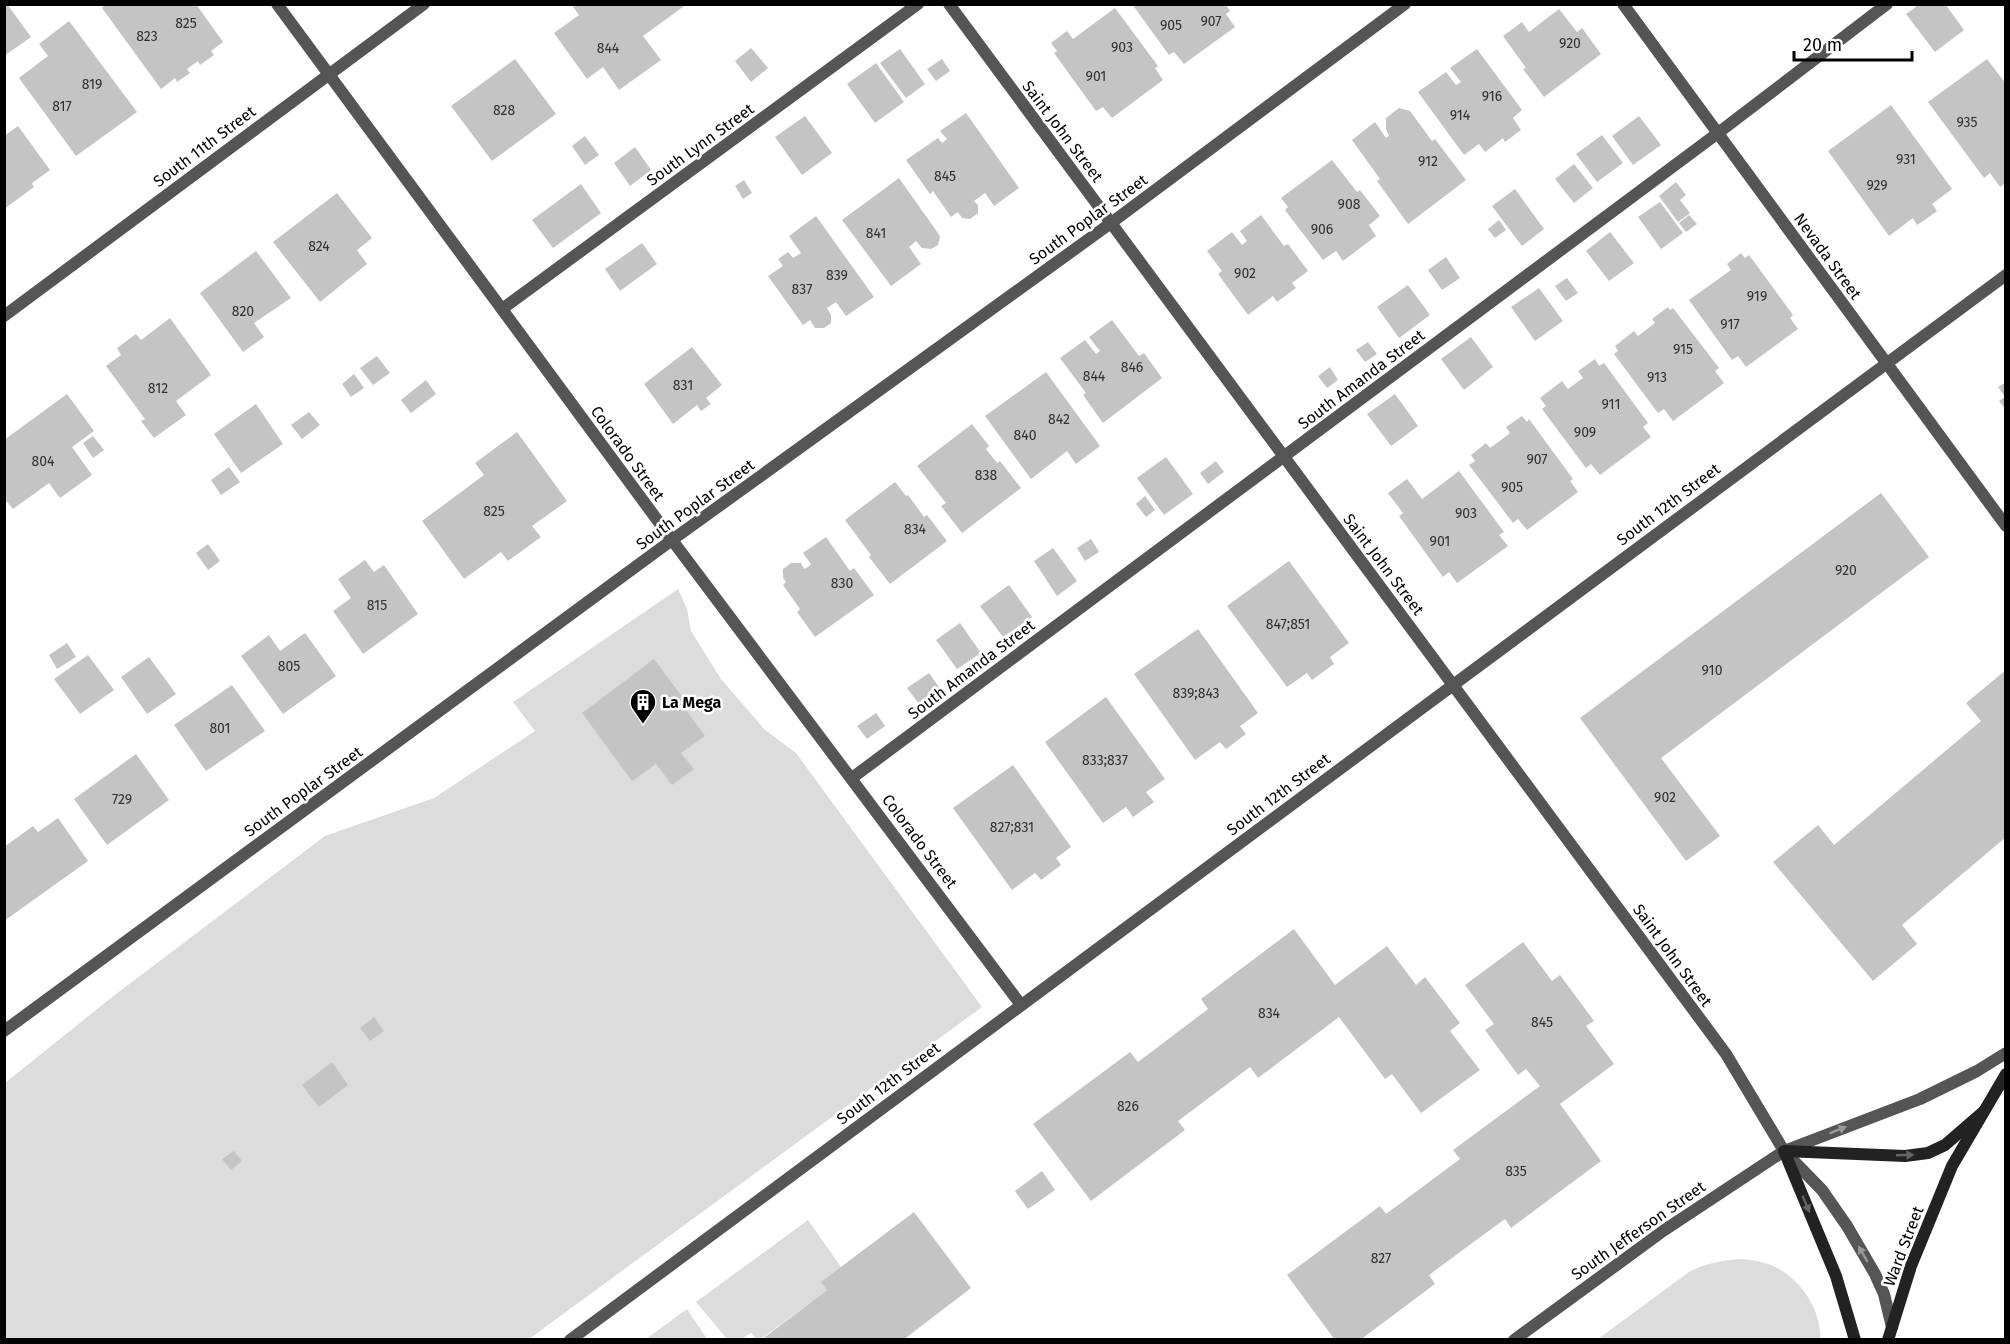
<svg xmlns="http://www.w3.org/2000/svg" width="2010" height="1344" viewBox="0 0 2010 1344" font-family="'Fira Sans',sans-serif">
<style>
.green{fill:#dcdcdc}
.building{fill:#c4c4c4}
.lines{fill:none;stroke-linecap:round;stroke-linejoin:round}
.lane{stroke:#555;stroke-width:12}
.street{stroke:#555;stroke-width:12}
.secondary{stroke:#222;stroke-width:12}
.oneway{fill:#999}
.oneway2{fill:#646464}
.labels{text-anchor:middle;stroke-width:5;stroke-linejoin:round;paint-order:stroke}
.number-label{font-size:14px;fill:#313131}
.street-label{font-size:16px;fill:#000;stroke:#fff}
.poi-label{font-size:16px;font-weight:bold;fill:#000;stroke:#fff;text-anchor:start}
</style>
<rect width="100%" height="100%" fill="#fff"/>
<!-- green -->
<g class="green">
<polygon points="678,589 687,609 691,631 721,679 765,730 796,753 982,1007 529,1339 5,1340 5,1083 116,994 325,836 434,798 535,731 513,702"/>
<polygon points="808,1220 841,1267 827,1290 761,1339 756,1339 751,1333 741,1339 727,1339 696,1302"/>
<path d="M1741,1259C1748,1260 1754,1260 1761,1262C1794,1269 1822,1306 1820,1339H1598L1689,1272C1706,1263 1723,1260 1741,1259Z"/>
<polygon points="687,1309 707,1339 646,1339"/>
</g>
<!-- building -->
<g class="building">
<polygon points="4,4 7,4 31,37 4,56"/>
<polygon points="106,4 196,4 223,42 211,51 214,55 200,65 198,61 187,69 190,73 177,82 175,78 161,89 102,8"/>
<polygon points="576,4 687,4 643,36 661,60 619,90 603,67 587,79 554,33 579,15 573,7"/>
<polygon points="1132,4 1225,4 1230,11 1226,14 1235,27 1184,64 1174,52 1169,55"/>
<polygon points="1920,4 1945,4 1964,30 1935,52 1906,14"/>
<polygon points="1115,8 1158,66 1155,68 1163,80 1112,118 1103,107 1096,111 1054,53 1057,51 1051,43 1067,31 1073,39"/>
<polygon points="1559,9 1577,32 1582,28 1601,54 1544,97 1523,69 1526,68 1503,36 1522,22 1529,32"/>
<polygon points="69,21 137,112 76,156 19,78 48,56 39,44"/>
<polygon points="751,48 768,68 751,82 735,61"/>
<polygon points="900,49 925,84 906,98 880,63"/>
<polygon points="1477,49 1522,110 1513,118 1521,130 1505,142 1503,138 1485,152 1479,144 1464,155 1418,92 1446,72 1456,85 1461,82 1450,68"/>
<polygon points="515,59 556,114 492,161 451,106"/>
<polygon points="942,59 950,71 936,81 927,69"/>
<polygon points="1987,59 2006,84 2006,183 2000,187 1990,173 1984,178 1928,102"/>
<polygon points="876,63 904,102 875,123 847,84"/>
<polygon points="1891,105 1952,189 1932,204 1937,211 1926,219 1917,225 1913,218 1889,236 1828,151"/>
<polygon points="1399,108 1410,111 1432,141 1435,139 1466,180 1408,224 1377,181 1380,179 1352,140 1375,122 1386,138 1389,136 1386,129 1386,118"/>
<polygon points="966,113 1019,188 994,206 985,193 974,201 978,205 978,213 970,219 962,218 958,212 951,217 933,191 930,194 906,160 938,138 942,143 947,139 940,131"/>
<polygon points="805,116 832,153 802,175 775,137"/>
<polygon points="1639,116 1661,145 1633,165 1612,136"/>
<polygon points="18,126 50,170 32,183 34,187 4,209 4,136"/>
<polygon points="1602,135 1623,163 1597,182 1576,154"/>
<polygon points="585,136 599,155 585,165 572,146"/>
<polygon points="635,147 651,170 630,186 614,163"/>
<polygon points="1332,160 1357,192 1360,190 1380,216 1369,225 1376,236 1343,261 1336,251 1323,260 1285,210 1288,207 1281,198"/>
<polygon points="1574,164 1593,188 1574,203 1555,179"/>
<polygon points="899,178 940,236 938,245 931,249 922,248 916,241 909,247 921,264 891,286 842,220"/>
<polygon points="744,180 752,193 743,199 735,186"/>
<polygon points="1676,182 1686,195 1680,200 1690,213 1678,222 1659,196"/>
<polygon points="581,184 601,213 553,248 532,220"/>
<polygon points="1515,189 1544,229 1522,246 1492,206"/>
<polygon points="337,193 372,238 357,250 367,264 320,302 273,242"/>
<polygon points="1660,202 1683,233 1661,249 1638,217"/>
<polygon points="1261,215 1284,246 1288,244 1308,271 1292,283 1296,288 1277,302 1273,296 1248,315 1218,274 1222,271 1207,251 1232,232 1242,245 1247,241 1240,231"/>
<polygon points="1689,215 1697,224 1686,232 1679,223"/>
<polygon points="816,216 874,297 846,316 836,302 827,308 831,315 831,323 824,328 815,328 810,320 803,325 768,276 783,266 778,259 788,252 793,258 801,253 789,236"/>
<polygon points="1499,220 1506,230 1495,238 1488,229"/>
<polygon points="1610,232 1634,263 1609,281 1586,251"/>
<polygon points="642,243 657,264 620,291 605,269"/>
<polygon points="256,251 291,298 254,323 264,337 243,352 200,293"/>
<polygon points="1741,253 1745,258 1749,255 1793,315 1790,318 1798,329 1746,367 1738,356 1732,360 1689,300 1731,270 1727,264"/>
<polygon points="1446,257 1460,278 1442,290 1428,270"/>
<polygon points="1567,278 1578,293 1566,301 1555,286"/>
<polygon points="1408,285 1430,315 1399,338 1377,307"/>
<polygon points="1539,288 1563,321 1535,341 1511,307"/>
<polygon points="1668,307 1670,310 1673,308 1719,368 1715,371 1724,383 1673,421 1664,409 1658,413 1614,354 1618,351 1615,346 1634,331 1638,336 1655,323 1652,319"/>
<polygon points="170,318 211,375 176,401 186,415 154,438 141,421 145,419 106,366 121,355 117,348 136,334 141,340"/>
<polygon points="1112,320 1139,356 1144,353 1162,378 1103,423 1083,395 1086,393 1060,358 1085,340 1096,354 1100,351 1089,337"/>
<polygon points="1471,337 1493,367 1464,390 1441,359"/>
<polygon points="1368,342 1377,354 1365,362 1356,350"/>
<polygon points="692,347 722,385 706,398 711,404 701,411 697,405 673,424 644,384"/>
<polygon points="377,356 390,373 373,385 360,368"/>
<polygon points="1595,359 1599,366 1604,363 1648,423 1643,427 1651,437 1600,475 1591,464 1586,468 1542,409 1546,406 1540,398 1562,381 1568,389 1583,378 1578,371"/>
<polygon points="1330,367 1338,380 1327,388 1318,376"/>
<polygon points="1046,372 1100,446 1076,464 1067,451 1031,479 985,416"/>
<polygon points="354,374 364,388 351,397 342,384"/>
<polygon points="426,380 436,394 411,413 401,400"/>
<polygon points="2006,382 2006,410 1999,401 2005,397 1998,387"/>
<polygon points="67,394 94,431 72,447 92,475 60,498 49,483 13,509 4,498 4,440"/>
<polygon points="1395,394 1418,426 1391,446 1367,414"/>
<polygon points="256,404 283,444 241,473 214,434"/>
<polygon points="309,412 320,425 302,439 291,425"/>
<polygon points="1522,416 1527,422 1529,419 1573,479 1570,481 1578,492 1527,530 1518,519 1513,523 1469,465 1475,461 1471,455 1486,443 1490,448 1501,440 1510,433 1506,427"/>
<polygon points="972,424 989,446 986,449 997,463 1000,461 1021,488 962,533 941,506 946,503 917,466"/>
<polygon points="517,432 567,501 532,526 541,537 508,561 501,552 464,579 422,521 484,475 475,463"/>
<polygon points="93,436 104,450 93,458 83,443"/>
<polygon points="1166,457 1193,494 1164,515 1137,478"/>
<polygon points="1216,461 1224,472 1208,484 1200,473"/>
<polygon points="229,467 240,482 221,495 211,480"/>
<polygon points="1459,471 1504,532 1499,535 1508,546 1457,583 1449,572 1443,577 1399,516 1403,513 1388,493 1407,479 1422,499"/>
<polygon points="895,482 906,496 908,495 924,517 927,515 947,541 890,584 869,557 871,555 845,520"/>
<polygon points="1881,493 1929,557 1661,758 1720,836 1686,861 1580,718"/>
<polygon points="1145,496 1155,510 1146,517 1136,504"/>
<polygon points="826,537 850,571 854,568 874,595 815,637 797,612 800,609 783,585 786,582 783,578 783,569 791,563 801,563 804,569 808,567 811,564 803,553"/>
<polygon points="1091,539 1099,552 1085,561 1077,548"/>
<polygon points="208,544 220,561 208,570 196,553"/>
<polygon points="1053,548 1077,581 1057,596 1034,561"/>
<polygon points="365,560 374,572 384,565 418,614 363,654 333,611 351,598 338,579"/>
<polygon points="1289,561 1349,643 1330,657 1334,664 1312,680 1307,673 1287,687 1227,606"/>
<polygon points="1009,585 1032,617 1003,637 980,606"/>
<polygon points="960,623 981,653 957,669 936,640"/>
<polygon points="1198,629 1258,713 1240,726 1246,734 1226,749 1220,742 1195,760 1134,674"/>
<polygon points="305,633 336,676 283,714 241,656 269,635 280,651"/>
<polygon points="67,643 76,657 57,669 49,655"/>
<polygon points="88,655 114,690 80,714 54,679"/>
<polygon points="149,657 176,694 147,714 121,677"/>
<polygon points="654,659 683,698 679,701 705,736 681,753 694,769 672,785 656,764 632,781 582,713"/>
<polygon points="2006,670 2006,837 1902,925 1917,944 1873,981 1773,862 1818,825 1834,845 1981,721 1966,703"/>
<polygon points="929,673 941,690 919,704 907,688"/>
<polygon points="232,685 265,731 206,771 174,725"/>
<polygon points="1106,697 1165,779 1146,792 1154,802 1133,817 1126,807 1103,823 1045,742"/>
<polygon points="876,713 885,726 867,739 857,726"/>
<polygon points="136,754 169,800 107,845 74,799"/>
<polygon points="1013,765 1071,847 1056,858 1061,865 1041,880 1035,873 1012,890 953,808"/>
<polygon points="58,818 88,861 4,921 4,847 33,826 38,832"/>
<polygon points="1294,929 1335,985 1387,946 1416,985 1425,977 1460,1023 1450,1031 1480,1070 1421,1113 1392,1074 1385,1079 1339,1017 1258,1078 1250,1067 1178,1121 1185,1130 1091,1201 1033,1124 1130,1052 1138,1062 1208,1009 1201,999"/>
<polygon points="1523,942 1552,981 1560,975 1594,1021 1586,1026 1614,1064 1560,1104 1601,1161 1511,1228 1505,1219 1475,1241 1429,1275 1435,1284 1360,1340 1335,1340 1287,1275 1380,1206 1386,1214 1460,1159 1453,1150 1540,1086 1526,1069 1518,1075 1485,1030 1494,1024 1465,985"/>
<polygon points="374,1017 384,1031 370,1041 360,1028"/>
<polygon points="332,1062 348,1085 319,1107 302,1085"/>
<polygon points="234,1151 242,1161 231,1170 222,1159"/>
<polygon points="1042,1171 1055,1190 1028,1209 1015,1191"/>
<polygon points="914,1212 971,1288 903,1340 761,1340 827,1290 821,1282"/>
</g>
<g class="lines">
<!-- lane -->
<g class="lane">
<polyline points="1623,4 2006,526"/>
<polyline points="502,309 918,4"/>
<polyline points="852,778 1718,133 1887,4"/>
</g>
<!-- street -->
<g class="street">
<polyline points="277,4 672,540 1021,1005"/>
<polyline points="949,4 1726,1054 1784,1151 1822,1190 1847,1226 1875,1274 1884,1294 1892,1327"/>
<polyline points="4,316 424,4"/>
<polyline points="4,1031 672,540 1111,223 1405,4"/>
<polyline points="570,1340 2006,275"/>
<polyline points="1514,1340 1663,1231 1784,1151 1920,1099 1977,1071 2006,1053"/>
</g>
<!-- secondary -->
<g class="secondary">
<polyline points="1855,1340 1836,1276 1784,1151 1905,1156 1928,1153 1945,1145 1982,1113"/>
<polyline points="1888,1340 1911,1266 1952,1166 2006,1074"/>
</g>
</g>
<!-- one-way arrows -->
<defs><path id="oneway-solid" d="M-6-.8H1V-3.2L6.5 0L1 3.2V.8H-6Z" transform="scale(1.5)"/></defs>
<g class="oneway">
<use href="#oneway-solid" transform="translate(1838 1130) rotate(-22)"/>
<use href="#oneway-solid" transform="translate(1863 1254) rotate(-120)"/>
</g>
<g class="oneway2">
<use href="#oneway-solid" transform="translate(1905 1155) rotate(-2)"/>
<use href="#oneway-solid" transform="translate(1806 1204) rotate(67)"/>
</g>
<!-- icons -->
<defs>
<g id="building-pin" transform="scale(1.35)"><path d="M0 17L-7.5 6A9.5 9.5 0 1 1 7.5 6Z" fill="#000" stroke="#fff"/><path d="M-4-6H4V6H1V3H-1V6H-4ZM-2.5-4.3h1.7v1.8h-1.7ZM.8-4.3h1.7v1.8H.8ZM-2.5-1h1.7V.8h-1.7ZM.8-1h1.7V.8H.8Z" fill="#fff"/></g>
</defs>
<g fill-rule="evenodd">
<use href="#building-pin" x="643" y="702"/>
</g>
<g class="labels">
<!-- number labels -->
<g class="number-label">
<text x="1211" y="26">907</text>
<text x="186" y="28">825</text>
<text x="1171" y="30">905</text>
<text x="147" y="41">823</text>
<text x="1570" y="48">920</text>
<text x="1122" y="52">903</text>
<text x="608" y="53">844</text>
<text x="1096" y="81">901</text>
<text x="92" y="89">819</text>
<text x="1492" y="101">916</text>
<text x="62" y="111">817</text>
<text x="504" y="115">828</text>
<text x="1460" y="120">914</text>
<text x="1967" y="127">935</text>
<text x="1906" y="164">931</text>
<text x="1428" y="166">912</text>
<text x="945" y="181">845</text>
<text x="1877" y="190">929</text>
<text x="1349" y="209">908</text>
<text x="1322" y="234">906</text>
<text x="876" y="238">841</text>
<text x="319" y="251">824</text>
<text x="1245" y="278">902</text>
<text x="837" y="280">839</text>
<text x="802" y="294">837</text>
<text x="1757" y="301">919</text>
<text x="243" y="316">820</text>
<text x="1730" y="329">917</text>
<text x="1683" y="354">915</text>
<text x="1132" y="372">846</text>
<text x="1094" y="381">844</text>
<text x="1657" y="382">913</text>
<text x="683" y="390">831</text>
<text x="158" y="393">812</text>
<text x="1611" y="409">911</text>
<text x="1059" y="424">842</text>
<text x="1585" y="437">909</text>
<text x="1025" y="440">840</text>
<text x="1537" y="464">907</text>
<text x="43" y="466">804</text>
<text x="986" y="480">838</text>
<text x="1512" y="492">905</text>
<text x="494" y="516">825</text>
<text x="1466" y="518">903</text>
<text x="915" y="534">834</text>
<text x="1440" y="546">901</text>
<text x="1846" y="575">920</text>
<text x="842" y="588">830</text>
<text x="377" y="610">815</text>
<text x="1288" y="629">847;851</text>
<text x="289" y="671">805</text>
<text x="1712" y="675">910</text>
<text x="1196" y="698">839;843</text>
<text x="220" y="733">801</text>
<text x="1105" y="765">833;837</text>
<text x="1665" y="802">902</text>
<text x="122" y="804">729</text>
<text x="1012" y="832">827;831</text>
<text x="1269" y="1018">834</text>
<text x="1542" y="1027">845</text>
<text x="1128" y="1111">826</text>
<text x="1516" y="1176">835</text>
<text x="1381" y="1263">827</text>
</g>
<!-- street labels -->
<g class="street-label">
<text transform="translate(1063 131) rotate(53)" y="6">Saint John Street</text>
<text transform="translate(700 144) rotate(-36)" y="6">South Lynn Street</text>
<text transform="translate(204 146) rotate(-37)" y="6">South 11th Street</text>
<text transform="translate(1088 219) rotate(-36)" y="6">South Poplar Street</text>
<text transform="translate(1828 256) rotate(54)" y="6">Nevada Street</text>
<text transform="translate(1361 379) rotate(-37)" y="6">South Amanda Street</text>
<text transform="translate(628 453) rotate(54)" y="6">Colorado Street</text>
<text transform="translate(695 504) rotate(-36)" y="6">South Poplar Street</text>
<text transform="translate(1668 504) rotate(-37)" y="6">South 12th Street</text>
<text transform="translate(1384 564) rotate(53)" y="6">Saint John Street</text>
<text transform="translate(971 669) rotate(-37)" y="6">South Amanda Street</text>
<text transform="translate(303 791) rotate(-36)" y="6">South Poplar Street</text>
<text transform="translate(1278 794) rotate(-37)" y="6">South 12th Street</text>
<text transform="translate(920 841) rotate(53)" y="6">Colorado Street</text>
<text transform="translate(1673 955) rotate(54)" y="6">Saint John Street</text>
<text transform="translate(888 1083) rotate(-37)" y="6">South 12th Street</text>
<text transform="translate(1638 1230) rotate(-35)" y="6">South Jefferson Street</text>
<text transform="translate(1903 1246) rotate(-69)" y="6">Ward Street</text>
</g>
<!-- poi labels -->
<g class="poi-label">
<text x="662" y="708">La Mega</text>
</g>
</g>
<!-- border -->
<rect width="2010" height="1344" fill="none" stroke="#000000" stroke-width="12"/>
<!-- scale -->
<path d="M1794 51v9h118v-9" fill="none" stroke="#000000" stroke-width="3"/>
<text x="1803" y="51" font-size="18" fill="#000000" stroke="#ffffff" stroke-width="4.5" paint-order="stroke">20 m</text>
</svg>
